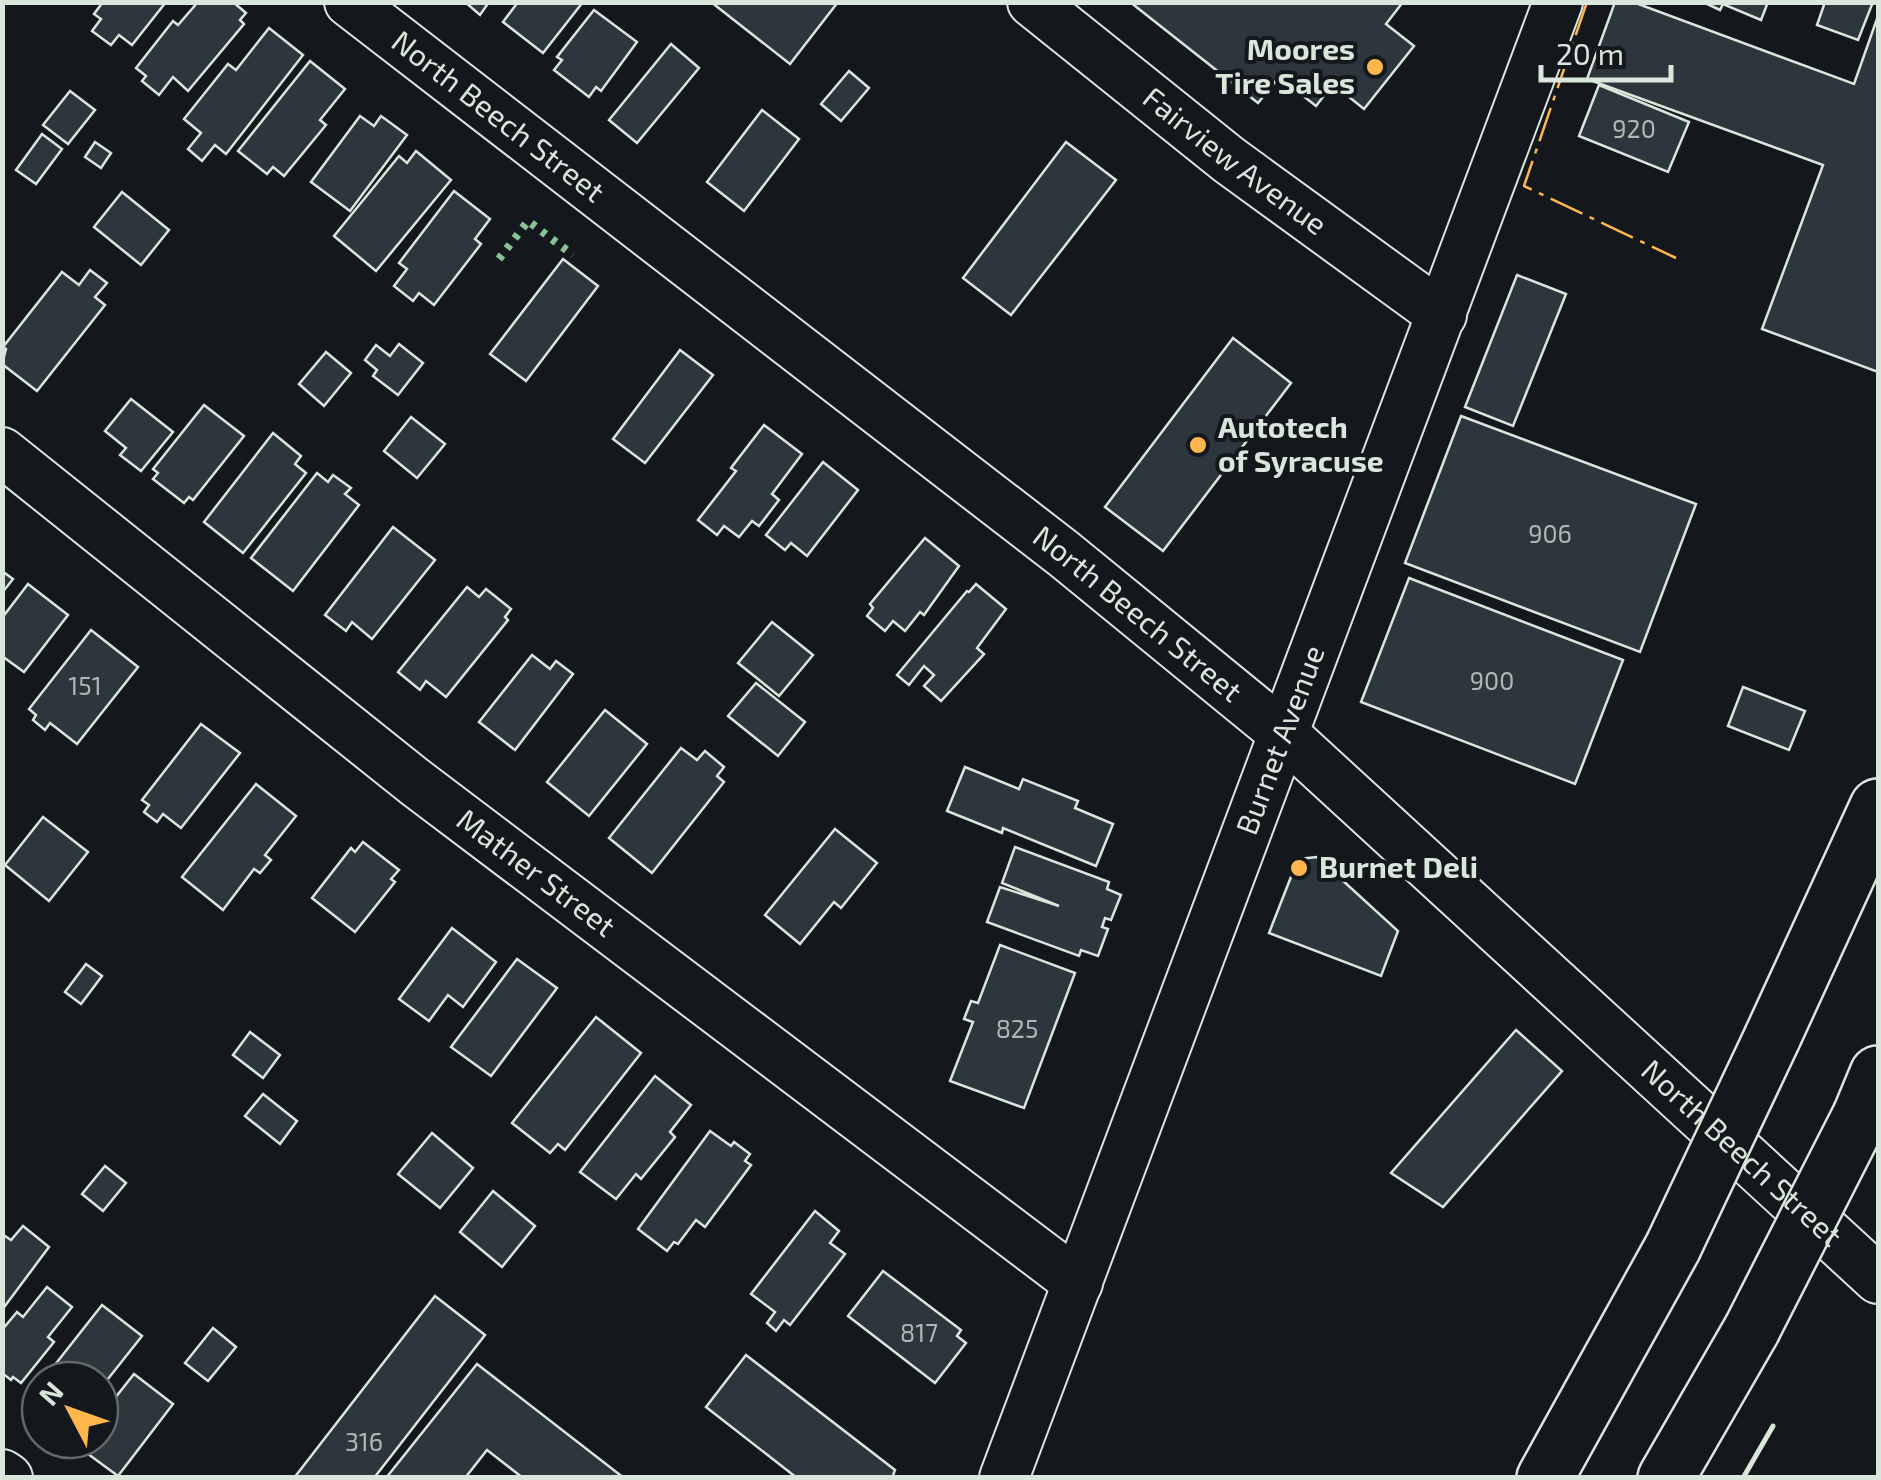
<svg xmlns="http://www.w3.org/2000/svg" width="1881" height="1480" viewBox="0 0 1881 1480" font-family="'Exo 2',sans-serif">
<style>
.building{fill:#2c363c;stroke:#d8e6dc;stroke-width:2.5}
.lines{fill:none;stroke-linecap:round;stroke-linejoin:round}
.minor-casing{stroke:#d8e6dc;stroke-width:52}
.highway-casing{stroke:#d8e6dc;stroke-width:60}
.minor{stroke:#14181c;stroke-width:48}
.highway{stroke:#14181c;stroke-width:55}
.highway-bridge-casing{stroke:#d8e6dc;stroke-width:60;stroke-linecap:butt}
.highway-bridge{stroke:#14181c;stroke-width:55}
.hedge{stroke:#8ac095;stroke-width:8;stroke-dasharray:5 8;stroke-linecap:butt}
.wall{stroke:#d8e6dc;stroke-width:5}
.power{stroke:#ffb74d;stroke-width:2.5;stroke-dasharray:35 8 5 8;stroke-linecap:butt}
.poi-dot{fill:#ffb74d;stroke:#14181c;stroke-width:4}
.labels{text-anchor:middle;stroke-width:8;stroke-linejoin:round;paint-order:stroke}
.number-label{font-size:25px;fill:#adbab4}
.poi-label{font-size:30px;font-weight:bold;fill:#d8e6dc;stroke:#14181c;text-anchor:start}
.street-label{font-size:30px;fill:#d8e6dc;stroke:#14181c}
</style>
<rect width="100%" height="100%" fill="#14181c"/>
<!-- building -->
<g class="building">
<polygon points="103,2 166,2 132,45 119,35 111,45 92,31 101,19 94,14"/>
<polygon points="198,2 233,2 246,13 240,20 244,24 188,91 173,77 159,95 142,81 146,76 136,68 173,21 178,25"/>
<polygon points="465,2 489,2 480,15"/>
<polygon points="518,2 583,2 543,53 503,22"/>
<polygon points="711,2 838,2 790,64"/>
<polygon points="1130,2 1403,2 1386,24 1414,46 1364,109 1333,84 1316,106 1279,77 1258,103"/>
<polygon points="1615,2 1633,2 1854,84 1878,16 1878,372 1762,329 1823,165 1587,79"/>
<polygon points="1703,2 1768,2 1761,20 1723,4 1720,10"/>
<polygon points="1825,2 1873,2 1858,40 1817,25"/>
<polygon points="594,10 637,42 601,91 596,87 589,97 554,70 562,60 557,57"/>
<polygon points="269,28 303,55 226,154 215,145 202,161 188,149 201,133 184,119 228,64 236,70"/>
<polygon points="671,44 699,68 637,143 609,120"/>
<polygon points="310,61 345,89 320,120 326,125 284,176 273,167 267,174 238,151"/>
<polygon points="849,71 869,88 841,121 821,104"/>
<polygon points="1599,85 1689,122 1668,172 1579,136"/>
<polygon points="70,91 95,110 68,144 43,125"/>
<polygon points="762,110 799,139 744,211 707,182"/>
<polygon points="360,116 374,126 381,116 407,135 350,211 311,182"/>
<polygon points="42,134 62,149 36,184 16,170"/>
<polygon points="95,142 111,153 101,168 85,157"/>
<polygon points="1066,142 1116,180 1011,315 963,278"/>
<polygon points="416,151 451,180 376,271 334,236 399,156 407,163"/>
<polygon points="454,191 490,219 475,239 481,244 434,305 419,293 413,301 394,286 407,269 399,263"/>
<polygon points="122,192 169,230 141,265 94,227"/>
<polygon points="563,259 598,286 526,381 490,354"/>
<polygon points="90,270 107,283 95,297 105,305 37,391 2,364 6,349 3,347 62,272 79,285"/>
<polygon points="1517,275 1566,294 1513,426 1465,407"/>
<polygon points="1233,338 1291,383 1163,551 1105,507"/>
<polygon points="399,344 423,363 398,395 373,376 377,370 365,360 376,345 390,356"/>
<polygon points="680,350 713,375 645,463 613,439"/>
<polygon points="326,352 351,373 324,406 299,384"/>
<polygon points="131,399 173,432 141,471 120,455 126,448 105,431"/>
<polygon points="204,405 244,436 193,500 189,497 184,503 153,479 158,473 153,469"/>
<polygon points="1461,416 1696,504 1640,652 1405,563"/>
<polygon points="411,417 445,444 417,478 384,451"/>
<polygon points="764,425 802,454 772,494 779,500 759,526 752,521 739,537 724,526 717,535 698,520 736,471 731,468"/>
<polygon points="273,433 301,456 295,464 306,473 243,553 204,522"/>
<polygon points="823,462 858,490 807,556 791,543 785,550 766,535"/>
<polygon points="317,473 328,482 333,475 351,488 345,494 359,505 293,591 251,558"/>
<polygon points="393,527 435,560 372,639 352,622 346,631 325,615"/>
<polygon points="925,538 959,566 924,615 920,612 905,631 893,621 885,631 867,616 873,608 870,604"/>
<polygon points="2,571 13,579 2,593"/>
<polygon points="1409,578 1623,660 1575,784 1361,702"/>
<polygon points="28,584 68,615 24,672 2,656 2,618"/>
<polygon points="976,584 1006,609 977,648 984,654 941,701 924,686 934,675 924,666 909,685 897,675 967,591 969,592"/>
<polygon points="467,587 479,597 486,589 511,609 505,617 508,620 446,697 426,681 420,690 398,672"/>
<polygon points="772,622 813,655 779,696 738,663"/>
<polygon points="91,630 138,667 77,744 50,723 45,730 33,720 36,715 29,709"/>
<polygon points="532,655 550,669 556,661 573,674 515,750 479,722"/>
<polygon points="756,683 805,722 778,756 728,716"/>
<polygon points="1743,687 1805,711 1789,750 1728,726"/>
<polygon points="605,710 647,744 589,816 547,782"/>
<polygon points="201,724 240,753 181,828 163,814 157,822 144,812 149,805 142,800"/>
<polygon points="681,748 697,760 705,751 724,767 717,776 724,782 652,873 609,838"/>
<polygon points="965,767 1019,789 1023,779 1078,801 1075,808 1113,824 1096,866 1003,828 1002,833 947,811"/>
<polygon points="256,784 296,816 265,855 271,860 260,873 254,869 223,910 182,877"/>
<polygon points="43,817 88,852 49,901 5,865"/>
<polygon points="835,829 877,863 841,908 834,902 800,944 765,915"/>
<polygon points="363,842 399,870 391,879 395,882 355,932 312,898 351,848 355,852"/>
<polygon points="1015,847 1109,882 1107,889 1121,895 1111,920 1105,918 1102,927 1108,929 1098,956 1081,950 1079,956 987,922 1000,887 1059,906 1002,883"/>
<polygon points="1317,857 1398,931 1381,976 1269,933 1298,859"/>
<polygon points="452,928 496,962 463,1007 448,995 429,1021 399,999"/>
<polygon points="1000,945 1075,973 1024,1108 950,1081 973,1022 964,1019 971,1001 978,1003"/>
<polygon points="517,959 557,988 491,1076 451,1047"/>
<polygon points="86,964 102,976 81,1004 65,992"/>
<polygon points="596,1017 641,1053 565,1150 558,1144 550,1153 512,1123"/>
<polygon points="1516,1030 1562,1071 1443,1207 1391,1173"/>
<polygon points="250,1032 280,1055 263,1078 233,1055"/>
<polygon points="655,1076 691,1105 670,1132 675,1137 641,1179 636,1174 616,1199 580,1172"/>
<polygon points="263,1094 297,1121 280,1144 245,1116"/>
<polygon points="710,1131 731,1146 734,1142 750,1154 745,1161 751,1165 705,1227 696,1220 678,1244 674,1242 667,1251 638,1229"/>
<polygon points="432,1133 473,1168 440,1208 398,1174"/>
<polygon points="105,1166 126,1183 103,1211 82,1194"/>
<polygon points="493,1191 535,1226 502,1267 460,1232"/>
<polygon points="815,1211 839,1231 830,1243 845,1254 790,1325 784,1320 776,1331 767,1323 775,1312 751,1294"/>
<polygon points="23,1226 49,1247 2,1310 2,1234 11,1240"/>
<polygon points="883,1271 961,1330 957,1336 966,1343 935,1383 848,1316"/>
<polygon points="47,1287 72,1307 48,1337 54,1342 21,1383 13,1377 11,1380 2,1373 2,1330 17,1312 23,1317"/>
<polygon points="435,1296 485,1335 374,1478 294,1478"/>
<polygon points="102,1305 142,1336 100,1389 100,1380 43,1380"/>
<polygon points="213,1328 236,1347 208,1381 185,1363"/>
<polygon points="746,1355 895,1470 892,1478 797,1478 706,1407"/>
<polygon points="477,1364 624,1478 523,1478 487,1450 465,1478 386,1478"/>
<polygon points="134,1374 173,1404 118,1476 84,1451 93,1440 100,1440 100,1430 106,1423 100,1417"/>
</g>
<g class="lines">
<!-- minor casing -->
<g class="minor-casing">
<g id="minor">
<path id="s1" d="M349,2L1064,554L1284,734L1878,1279"/>
<path id="s2" d="M1032,2L1229,160L1442,315"/>
<path id="s3" d="M2,452L415,782L1078,1283"/>
<polyline points="2,1474 8,1478"/>
<path id="s4" d="M1004,1478L1558,2"/>
</g>
</g>
<!-- highway casing -->
<g class="highway-casing">
<g id="highway">
<polyline points="1772,1038 1878,807"/>
<polyline points="1861,1115 1878,1074"/>
<polyline points="1545,1478 1673,1247"/>
<polyline points="1666,1478 1752,1329"/>
</g>
</g>
<!-- minor -->
<use href="#minor" class="minor"/>
<!-- highway -->
<use href="#highway" class="highway"/>
<!-- highway-bridge casing -->
<g class="highway-bridge-casing">
<g id="highway-bridge">
<polyline points="1673,1247 1772,1038"/>
<polyline points="1752,1329 1861,1115"/>
</g>
</g>
<!-- highway-bridge -->
<use href="#highway-bridge" class="highway-bridge"/>
<!-- hedge -->
<polyline class="hedge" points="499,259 528,221 573,255"/>
<!-- wall -->
<polyline class="wall" points="1743,1478 1773,1426"/>
<!-- power -->
<polyline class="power" points="1587,2 1524,186 1676,258"/>
</g>
<!-- markers -->
<g class="poi-dot">
<circle cx="1375" cy="67" r="10"/>
<circle cx="1198" cy="445" r="10"/>
<circle cx="1299" cy="868" r="10"/>
</g>
<g class="labels">
<!-- number labels -->
<g class="number-label">
<text x="1634" y="138">920</text>
<text x="1550" y="543">906</text>
<text x="1492" y="690">900</text>
<text x="85" y="695">151</text>
<text x="1017" y="1038">825</text>
<text x="919" y="1342">817</text>
<text x="364" y="1451">316</text>
</g>
<!-- poi labels -->
<g class="poi-label">
<text x="1355" y="60" text-anchor="end">Moores<tspan x="1355" dy="34">Tire Sales</tspan></text>
<text x="1218" y="438">Autotech<tspan x="1218" dy="34">of Syracuse</tspan></text>
<text x="1319" y="878">Burnet Deli</text>
</g>
<!-- street labels -->
<g class="street-label">
<text dy="10" stroke="none"><textPath href="#s1" startOffset="188">North Beech Street</textPath></text>
<text dy="10" stroke="none"><textPath href="#s2" startOffset="258">Fairview Avenue</textPath></text>
<text dy="10" stroke="none"><textPath href="#s1" startOffset="998">North Beech Street</textPath></text>
<text dy="10" stroke="none"><textPath href="#s4" startOffset="788">Burnet Avenue</textPath></text>
<text dy="10" stroke="none"><textPath href="#s3" startOffset="680">Mather Street</textPath></text>
<text dy="10" stroke="none"><textPath href="#s1" startOffset="1808">North Beech Street</textPath></text>
</g>
</g>
<!-- border -->
<rect width="1881" height="1480" fill="none" stroke="#d8e6dc" stroke-width="10"/>
<!-- north arrow -->
<g transform="translate(70 1410) rotate(311)"><circle r="48" fill="#14181c" stroke="#626a69" stroke-width="2.5"/>
<path d="M0-8L18 38L0 25L-18 38Z" fill="#ffb74d"/>
<text y="-15" font-size="28" font-weight="bold" text-anchor="middle" fill="#d8e6dc">N</text>
</g>
<!-- scale -->
<path d="M1541 65v15h130v-15" fill="none" stroke="#d8e6dc" stroke-width="5"/>
<text x="1556" y="65" font-size="30" fill="#d8e6dc" stroke="#14181c" stroke-width="8" paint-order="stroke">20 m</text>
</svg>
